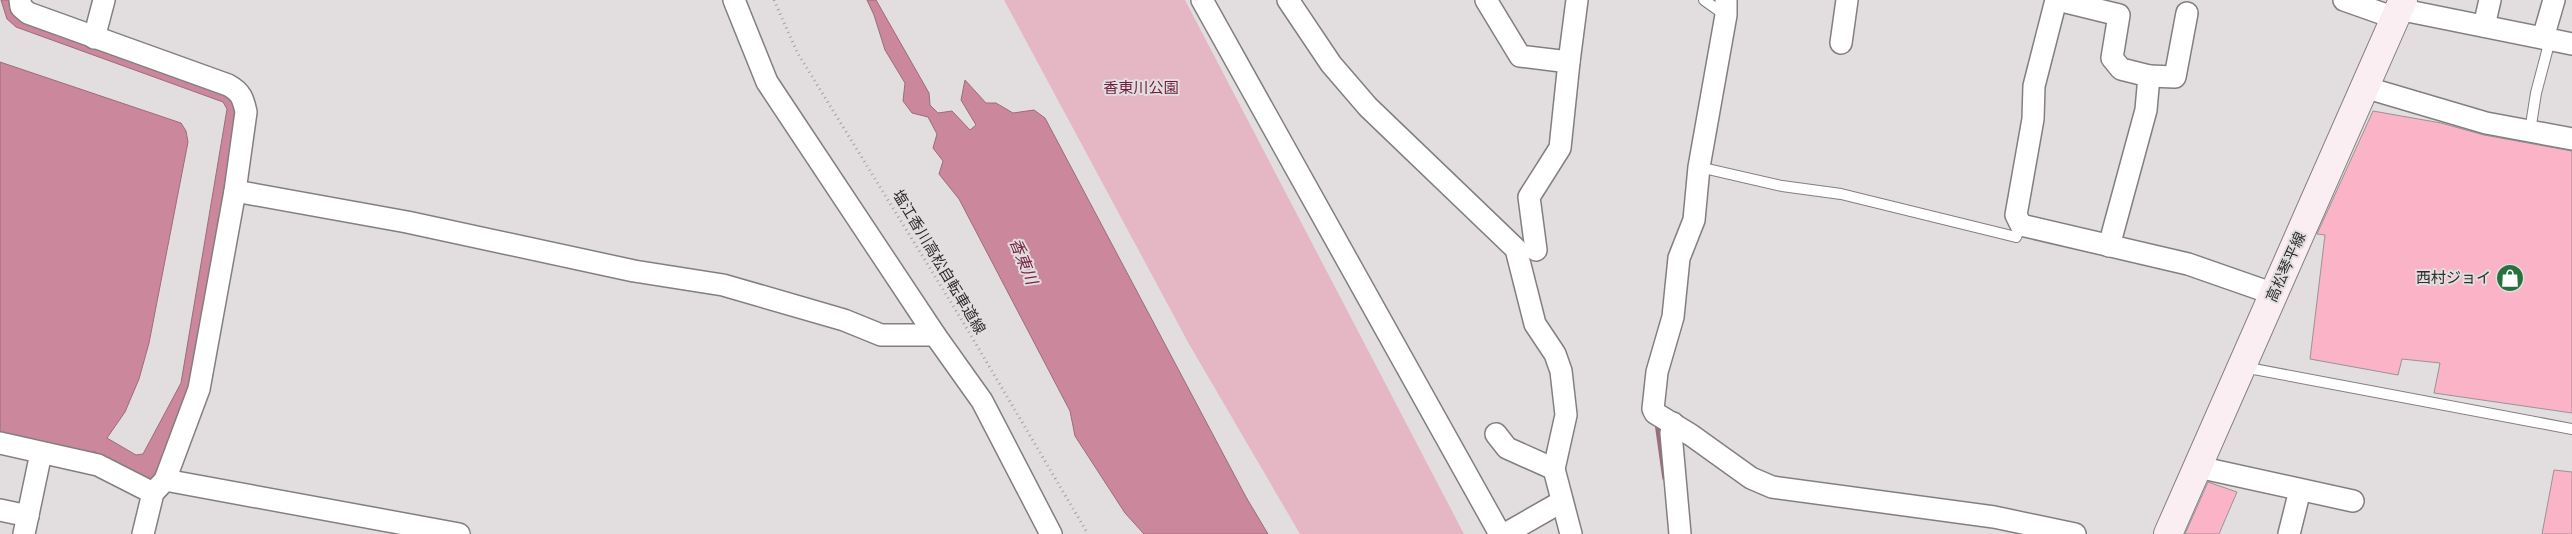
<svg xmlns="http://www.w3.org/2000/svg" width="2572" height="534" viewBox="0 0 2572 534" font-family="Barlow,'Noto Sans JP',sans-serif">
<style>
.green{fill:#e5b7c4}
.water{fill:#cb879b;stroke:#9c6c7a}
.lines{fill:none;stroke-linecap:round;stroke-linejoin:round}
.stream{stroke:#9c6c7a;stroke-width:5.5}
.building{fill:#fab3c7;stroke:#989495}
.lane-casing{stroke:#837f80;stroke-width:12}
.street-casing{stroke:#837f80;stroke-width:24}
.secondary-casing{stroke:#837f80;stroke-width:30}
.path{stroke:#a4a1a2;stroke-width:3;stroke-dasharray:1 4;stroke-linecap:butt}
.lane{stroke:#fff;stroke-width:10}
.street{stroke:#fff;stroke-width:21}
.secondary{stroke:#fbeef2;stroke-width:28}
.labels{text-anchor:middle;stroke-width:4;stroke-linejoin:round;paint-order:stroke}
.park-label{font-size:15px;fill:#6c1b3b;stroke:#e2dedf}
.street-label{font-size:15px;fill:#2e2d2d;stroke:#e2dedf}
.poi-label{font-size:15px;fill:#2e2d2d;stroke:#e2dedf;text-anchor:end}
.water-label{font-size:16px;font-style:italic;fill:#782746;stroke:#e2dedf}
</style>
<rect width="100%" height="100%" fill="#e2dedf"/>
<!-- green -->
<polygon class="green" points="1004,0 1185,0 1464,534 1300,534 1189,344"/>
<!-- water -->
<g class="water">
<polygon points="1,0 14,0 229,91 238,101 195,390 154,481 128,475 94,451 90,456 0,438 0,62 181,123 186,131 188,142 149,343 139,379 125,412 107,438 136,455 143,454 181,383 227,109 223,102 16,27 7,19"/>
<polygon points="867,0 876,0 929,93 930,105 938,113 952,111 970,130 976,125 961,100 965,80 986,103 996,103 1013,113 1034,110 1045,118 1246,497 1268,534 1144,534 1125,513 1075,436 1070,411 959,199 939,174 943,161 933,148 937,134 928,117 912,113 903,101 905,83 885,50 874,15"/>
</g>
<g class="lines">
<!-- stream -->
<polyline class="stream" points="1657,421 1665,478"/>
</g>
<!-- building -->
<g class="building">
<polygon points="2373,111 2441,123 2484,135 2572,151 2572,413 2434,393 2440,363 2402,359 2398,375 2310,359 2325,235 2317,234"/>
<polygon points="2554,470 2572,472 2572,534 2542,534"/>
<polygon points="2208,482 2237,492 2219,534 2185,534"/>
</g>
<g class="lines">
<!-- lane casing -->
<g class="lane-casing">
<g id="lane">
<polyline points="1704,0 1725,15"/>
<polyline points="2530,131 2536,93 2550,40"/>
<polyline points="1699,167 1782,186 1841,194 2016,237 2021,225"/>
<polyline points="2243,367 2572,429"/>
</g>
</g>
<!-- street casing -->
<g class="street-casing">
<g id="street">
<path d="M20,0L21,7L28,13L228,85C241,92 243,98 246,112L235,191L199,389L165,480L153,493L143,534"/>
<polyline points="734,0 767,82 935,335 982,401 1051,534"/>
<polyline points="1202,0 1500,534"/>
<polyline points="1288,0 1331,64 1368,107 1516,249 1535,324 1555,354 1561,371 1566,415 1554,469 1571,534"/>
<polyline points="1486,0 1520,56 1569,62 1577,0"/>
<polyline points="1726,0 1726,15 1699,167 1694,220 1679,258 1673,317 1657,372 1653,409 1655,413 1691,435 1751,478 1772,487 1994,517 2075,534"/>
<polyline points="2056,0 2034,86 2033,119 2016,215 2021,225 2188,264 2274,294"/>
<polyline points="2058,0 2119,15 2112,58 2121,69 2149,76 2146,110 2109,246"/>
<polyline points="2344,0 2395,18"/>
<polyline points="2398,9 2572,44"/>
<polyline points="2484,26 2490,0"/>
<polyline points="94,38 104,0"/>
<polyline points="2543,38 2554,0"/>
<polyline points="1841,43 1847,0"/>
<polyline points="2149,76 2175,77 2187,13"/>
<polyline points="2364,87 2486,123 2572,139"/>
<polyline points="235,191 407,222 634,271 723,285 844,320 881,335 935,335"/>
<polyline points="1536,250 1529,197 1560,148 1569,62"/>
<polyline points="1673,423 1671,433 1680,534"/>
<polyline points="1496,434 1507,448 1554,469"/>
<polyline points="0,443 98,465 153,493"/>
<polyline points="2198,467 2353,501"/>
<polyline points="165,480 459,534"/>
<polyline points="0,510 28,516"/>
<polyline points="24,534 41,453"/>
<polyline points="1505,534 1561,502"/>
<polyline points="2289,534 2300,490"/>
</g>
</g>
<!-- secondary casing -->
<g class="secondary-casing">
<polyline id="secondary" points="2168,534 2403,0"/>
</g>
<!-- path -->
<polyline class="path" points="774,0 797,52 963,322 1088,534"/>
<!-- lane -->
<use href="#lane" class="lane"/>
<!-- street -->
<use href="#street" class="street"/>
<!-- secondary -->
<use href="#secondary" class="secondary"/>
</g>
<!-- icons -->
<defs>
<g id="shop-disc" transform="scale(1.4375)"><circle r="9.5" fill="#28713e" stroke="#e2dedf"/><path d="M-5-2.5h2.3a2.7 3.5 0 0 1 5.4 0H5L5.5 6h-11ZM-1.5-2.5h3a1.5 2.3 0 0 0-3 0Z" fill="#fff"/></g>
</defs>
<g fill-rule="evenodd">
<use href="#shop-disc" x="2510" y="278"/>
</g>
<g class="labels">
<!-- park labels -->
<g class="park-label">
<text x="1141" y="93">香東川公園</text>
</g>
<!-- street labels -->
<g class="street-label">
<text transform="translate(939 262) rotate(59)" y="5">塩江香川高松自転車道線</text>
<text transform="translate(2286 267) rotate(-66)" y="5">高松琴平線</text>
</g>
<!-- poi labels -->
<g class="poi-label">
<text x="2491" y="283">西村ジョイ</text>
</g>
<!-- water labels -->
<g class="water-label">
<text transform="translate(1024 261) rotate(68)" y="6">香東川</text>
</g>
</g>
</svg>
